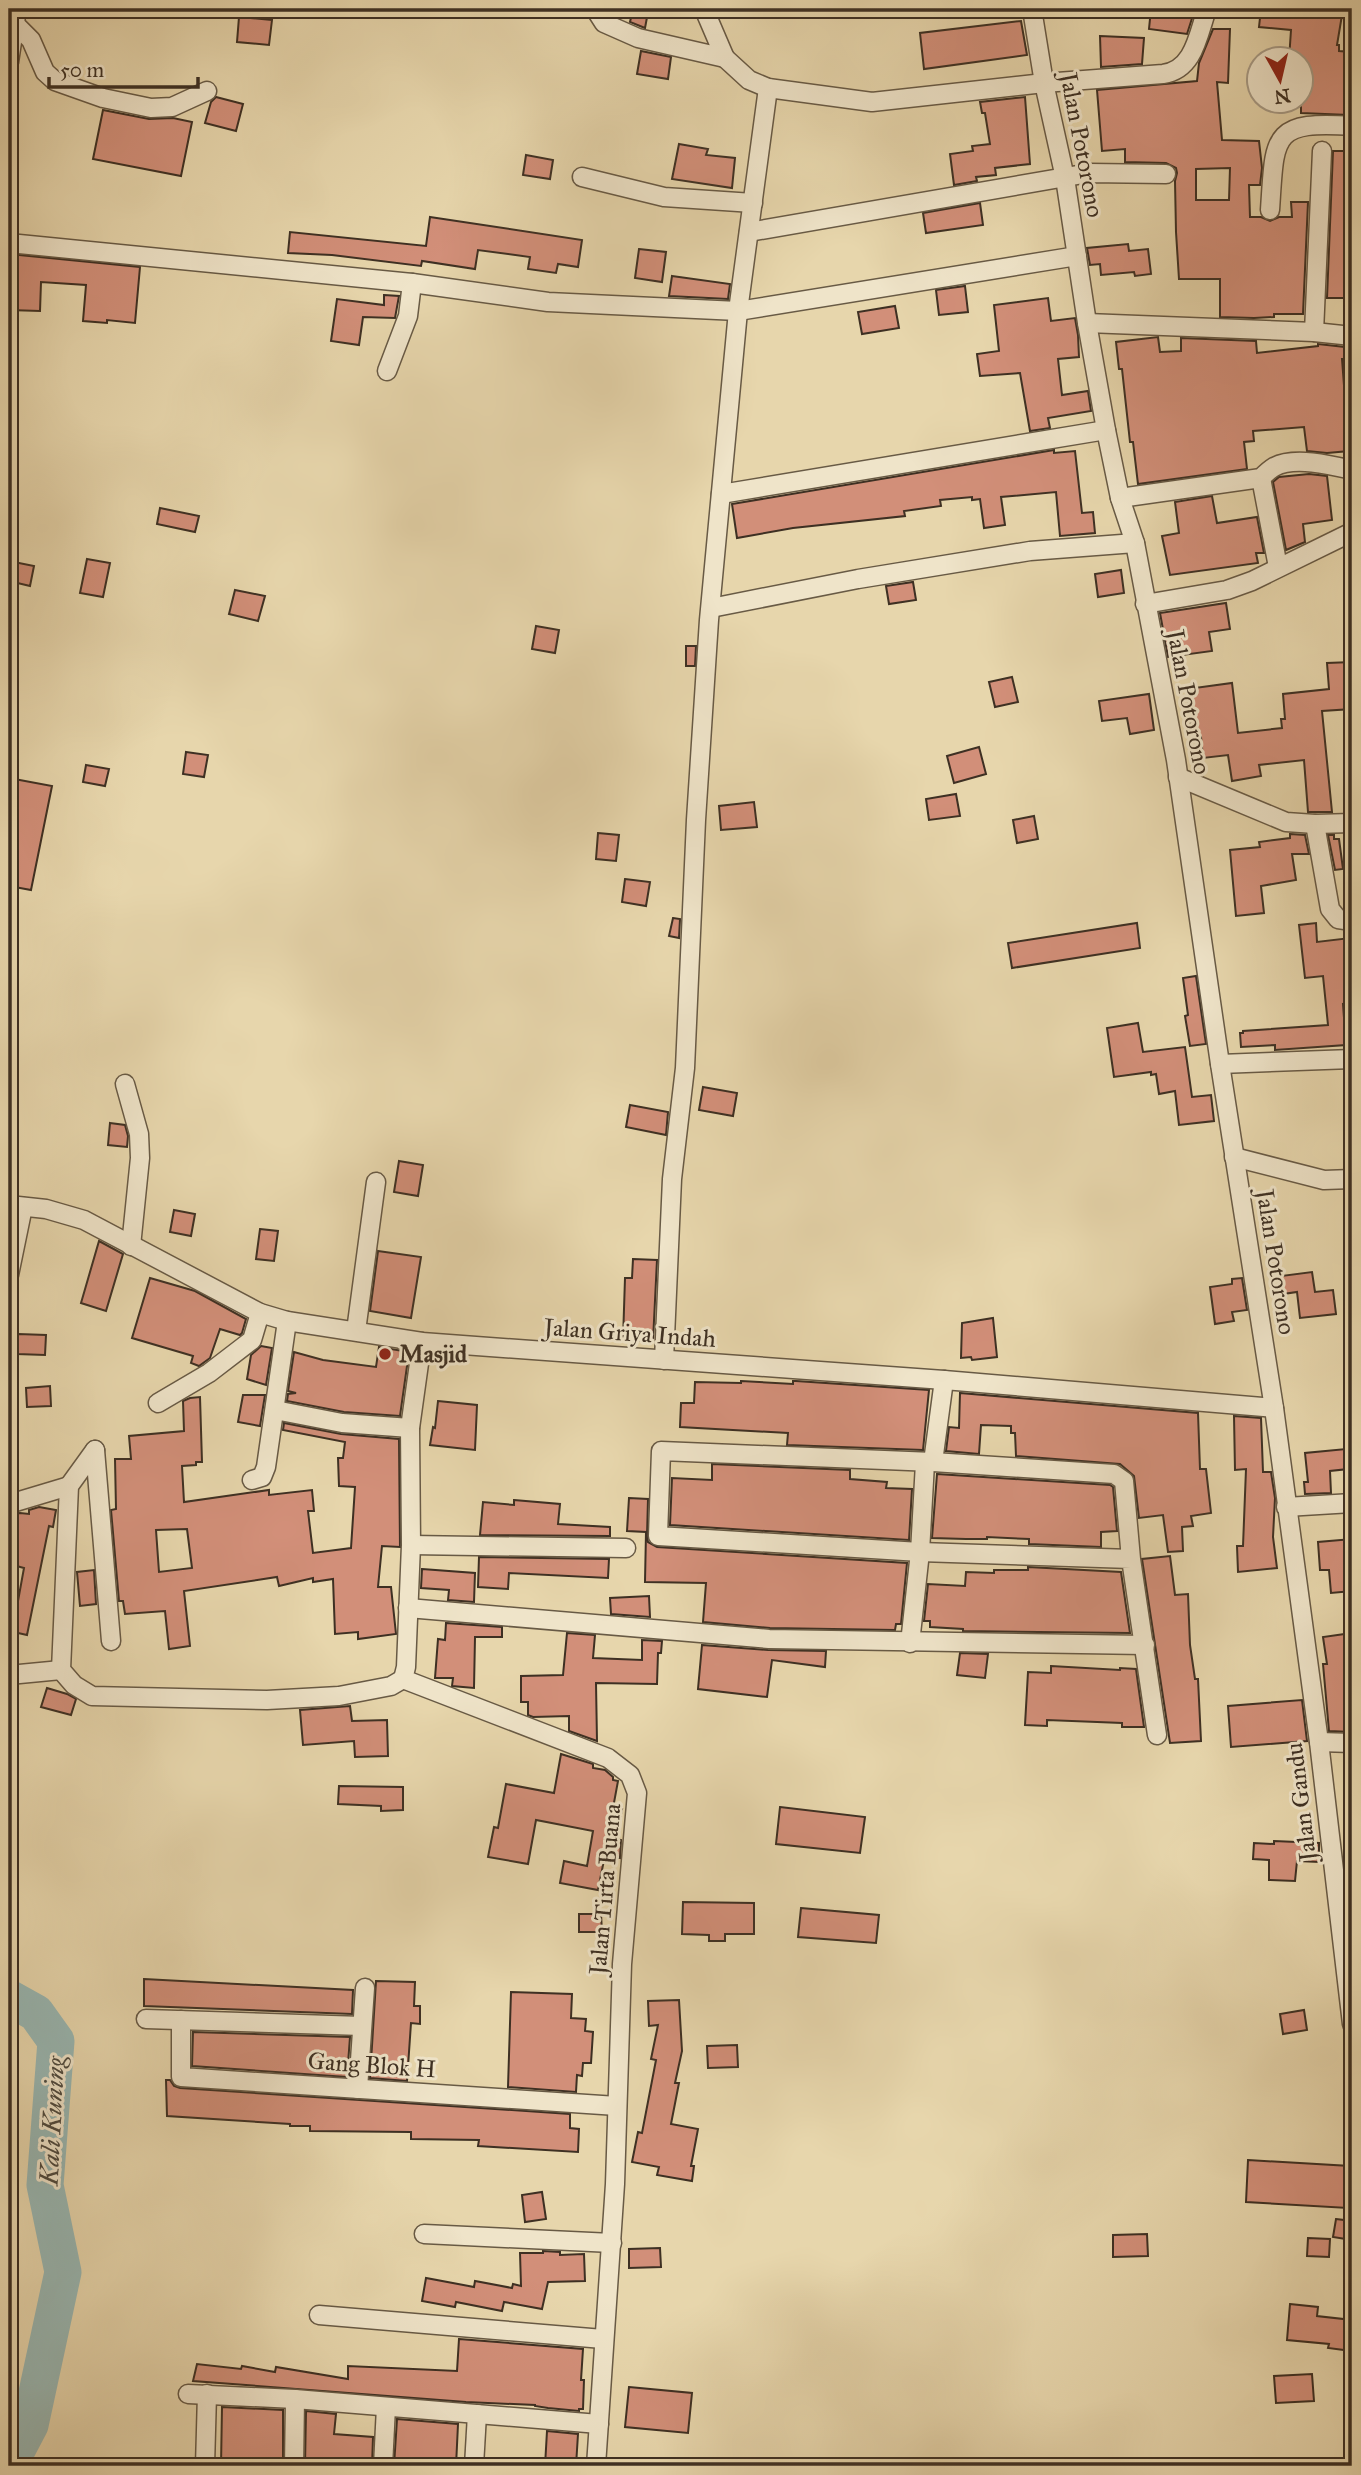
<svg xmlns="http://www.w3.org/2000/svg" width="1361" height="2475" viewBox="0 0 1361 2475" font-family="'IM FELL Great Primer',serif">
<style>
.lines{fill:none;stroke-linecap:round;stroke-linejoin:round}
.river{stroke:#99b7b2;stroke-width:37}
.building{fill:#d28f79;stroke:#3e3023;stroke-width:2;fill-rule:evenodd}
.minor-casing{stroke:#685a45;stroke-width:21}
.minor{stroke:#efe4c9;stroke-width:18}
.poi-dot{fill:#8f2418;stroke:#efe4c9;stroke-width:2.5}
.labels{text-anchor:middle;stroke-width:6;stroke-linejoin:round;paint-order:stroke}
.street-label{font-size:24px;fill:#3e3023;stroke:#efe4c9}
.poi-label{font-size:24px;font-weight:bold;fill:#3e3023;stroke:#efe4c9;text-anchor:start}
.water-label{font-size:26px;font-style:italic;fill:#504b40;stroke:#efe4c9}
</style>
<rect width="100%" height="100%" fill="#e7d6ac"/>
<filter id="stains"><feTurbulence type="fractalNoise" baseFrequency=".00286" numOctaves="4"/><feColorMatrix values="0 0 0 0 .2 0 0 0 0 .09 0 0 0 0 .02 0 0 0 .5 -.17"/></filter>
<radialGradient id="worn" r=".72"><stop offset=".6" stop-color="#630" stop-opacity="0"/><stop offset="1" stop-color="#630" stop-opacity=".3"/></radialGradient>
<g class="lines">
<!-- river -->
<polyline class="river" points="9,1998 36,2013 56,2041 45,2185 63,2272 30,2425 9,2465"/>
</g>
<!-- building -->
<g class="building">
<polygon points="633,9 648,12 645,28 630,22"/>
<polygon points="1151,9 1195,9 1187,34 1149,29"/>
<polygon points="1261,9 1343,9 1337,45 1339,45 1339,51 1352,52 1352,93 1349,115 1301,113 1301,60 1289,60 1291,30 1259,27"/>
<polygon points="239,17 272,20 269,45 237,42"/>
<polygon points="1021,21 1027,55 924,69 920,33"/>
<path d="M1213,29H1230L1228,83L1217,82L1222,140L1259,141L1262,168L1260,185H1249L1250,217H1261L1270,221L1279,217H1292L1291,202H1308L1303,314H1274V317L1254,318L1220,317V279H1179L1176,232L1175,181L1177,173L1176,168L1166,163L1125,162V149L1102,151L1097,90L1197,81L1199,63ZM1230,168L1229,200H1196V169Z"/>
<polygon points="1100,36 1144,38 1142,64 1101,67"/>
<polygon points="641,51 671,57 668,79 637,74"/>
<polygon points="216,97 243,104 236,131 205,123 211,102"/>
<polygon points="1025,97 1030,164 995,168 996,175 976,177 977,181 954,185 950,154 973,151 972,146 990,144 985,113 982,113 980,102"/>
<polygon points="103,110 149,119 173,118 192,122 181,176 93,159"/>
<polygon points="679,144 708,149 706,155 735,158 732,188 672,179"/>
<polygon points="1333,151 1352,151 1352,192 1344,192 1344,227 1352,227 1352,298 1327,298"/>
<polygon points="526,155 553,160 550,179 523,175"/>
<polygon points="980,203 983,225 926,233 923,213"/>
<polygon points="430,217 582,240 578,267 558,264 556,273 528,269 530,257 478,250 475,269 422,261 421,266 332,255 288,253 290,232 426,246"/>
<polygon points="1128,244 1129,251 1148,249 1151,274 1135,276 1134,272 1101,275 1100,264 1090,265 1087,248"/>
<polygon points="639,249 666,252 662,282 635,278"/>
<polygon points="9,254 140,267 135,323 107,320 107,323 83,321 86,285 41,282 40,311 9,310"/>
<polygon points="672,276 730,284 728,299 669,296"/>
<polygon points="965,286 968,312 939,315 936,290"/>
<polygon points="384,295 399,296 395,318 363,317 359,345 331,341 337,299 384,305"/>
<polygon points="1048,298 1051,321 1075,318 1078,335 1079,357 1058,359 1062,395 1088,391 1091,411 1048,418 1050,428 1030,431 1020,373 980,376 977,354 999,351 994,305"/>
<polygon points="895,306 899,328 862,334 858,312"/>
<polygon points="1158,337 1160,352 1181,351 1181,338 1256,341 1257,353 1318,346 1318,344 1345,347 1347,359 1342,359 1349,451 1327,453 1307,451 1304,427 1253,431 1254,441 1244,442 1247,469 1138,484 1133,442 1130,442 1122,369 1119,369 1116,342"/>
<polygon points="1054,450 1054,453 1075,451 1082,513 1093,512 1095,533 1060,536 1056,492 1001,497 1005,525 984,528 980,499 972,500 972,497 940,500 941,506 904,511 905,516 793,528 737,538 732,504"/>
<polygon points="1309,474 1327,476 1332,520 1303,524 1305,542 1286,550 1273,482 1279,477"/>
<polygon points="1212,496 1217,523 1257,517 1264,553 1256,553 1258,563 1170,575 1162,536 1179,533 1175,502"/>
<polygon points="160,508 199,516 195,532 157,524"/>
<polygon points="87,559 110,563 103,597 80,593"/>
<polygon points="9,561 34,566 30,586 9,581"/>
<polygon points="1121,570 1124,593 1098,597 1095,574"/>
<polygon points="913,582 916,600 889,604 886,586"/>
<polygon points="235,590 265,596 258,621 229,614"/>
<polygon points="1226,603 1230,629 1209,632 1212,651 1168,657 1160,613"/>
<polygon points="536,626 559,630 555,653 532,649"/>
<polygon points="686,646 696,646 695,666 686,666"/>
<polygon points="1352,662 1352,709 1322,711 1332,812 1308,812 1304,760 1259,765 1261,776 1232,781 1228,755 1203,758 1201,737 1192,738 1187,689 1232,683 1238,733 1282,728 1281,719 1285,719 1283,694 1329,689 1327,663"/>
<polygon points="1012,677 1018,702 995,707 989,682"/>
<polygon points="1149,694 1154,730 1130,734 1127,718 1102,721 1099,701"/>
<polygon points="979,747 986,774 954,783 947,756"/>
<polygon points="186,752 208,755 204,777 183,774"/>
<polygon points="86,765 109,769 105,786 83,782"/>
<polygon points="9,778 52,786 31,890 9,886"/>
<polygon points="956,794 960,816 929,820 926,799"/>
<polygon points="754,802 757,827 721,830 719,806"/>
<polygon points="1034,816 1038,839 1017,843 1013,820"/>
<polygon points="598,833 619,835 616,861 596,859"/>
<polygon points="1290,834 1305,835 1309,854 1292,854 1296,880 1261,886 1264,913 1236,916 1230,850 1260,847 1259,842 1290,838"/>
<polygon points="1328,835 1334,835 1334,839 1339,839 1343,869 1335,870"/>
<polygon points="625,879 650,882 646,906 622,902"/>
<polygon points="673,918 680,919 679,938 669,936"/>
<polygon points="1137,923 1140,948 1012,968 1008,943"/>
<polygon points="1316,923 1317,942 1350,938 1352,1003 1343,1004 1346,1045 1275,1050 1275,1045 1241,1047 1240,1033 1243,1033 1243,1031 1328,1025 1323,976 1305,978 1299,925"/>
<polygon points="1196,976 1206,1044 1190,1046 1185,1016 1188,1015 1183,978"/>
<polygon points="1138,1023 1143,1052 1185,1047 1192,1097 1211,1095 1214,1121 1179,1125 1175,1091 1159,1094 1156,1074 1151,1075 1151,1072 1114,1077 1107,1028"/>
<polygon points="703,1087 737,1093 733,1116 699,1110"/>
<polygon points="630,1105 668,1112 666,1135 626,1127"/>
<polygon points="110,1123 125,1125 128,1136 127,1147 108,1145"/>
<polygon points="399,1161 423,1165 418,1196 394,1192"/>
<polygon points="174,1210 195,1214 191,1236 170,1232"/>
<polygon points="260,1229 278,1231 274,1261 256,1259"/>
<polygon points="99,1241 123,1254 106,1311 81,1303"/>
<polygon points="378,1251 421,1257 411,1318 370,1311"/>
<polygon points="633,1259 657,1260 653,1341 623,1340 625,1278 632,1278"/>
<polygon points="1312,1272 1315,1292 1333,1290 1336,1314 1300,1318 1297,1292 1283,1294 1281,1276"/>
<polygon points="150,1278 195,1291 246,1319 242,1333 240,1335 220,1329 210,1358 199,1366 191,1363 193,1356 132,1338"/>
<polygon points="1242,1278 1247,1310 1232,1312 1234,1321 1215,1324 1210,1287 1232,1284 1232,1279"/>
<polygon points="993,1318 997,1357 972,1360 971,1357 961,1358 962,1323"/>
<polygon points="18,1334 46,1335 45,1355 17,1354"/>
<polygon points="261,1346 272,1348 266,1385 247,1379 251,1355"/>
<polygon points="379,1347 409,1352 400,1416 344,1412 287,1401 288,1394 296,1393 288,1391 294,1352 323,1360 376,1367"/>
<polygon points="741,1381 793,1384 793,1381 796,1381 929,1390 923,1450 787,1445 788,1433 680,1427 681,1403 694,1403 695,1382 741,1383"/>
<polygon points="50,1386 51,1406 27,1407 26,1388"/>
<polygon points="960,1393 1198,1413 1200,1469 1206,1469 1211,1513 1191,1516 1193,1526 1182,1527 1183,1551 1168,1552 1163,1515 1139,1518 1134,1476 1120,1464 1016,1456 1015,1433 1011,1433 1011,1426 981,1425 979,1454 946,1451 949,1427 959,1428"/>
<polygon points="243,1395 265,1395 260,1426 238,1422"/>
<path d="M200,1397L202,1462H196V1465L182,1466L184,1502L269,1490V1495L312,1490L314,1511H308L313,1553L351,1548L355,1487L339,1486L338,1458H343L345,1442L283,1430L284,1423L341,1434L399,1439L400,1547L382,1546L378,1587H391L396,1634L358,1639V1632L335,1634L333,1579L313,1582V1578L279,1586L277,1577L184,1591L190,1646L169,1649L165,1611L125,1614L123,1601H119L111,1510L116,1509L115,1459H131L129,1436L184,1431L183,1401L190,1398ZM187,1529L192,1568L159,1572L156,1530Z"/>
<polygon points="438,1401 477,1405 475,1450 430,1445 433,1427 435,1428"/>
<polygon points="1234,1416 1261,1418 1263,1472 1271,1472 1275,1498 1273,1537 1277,1568 1238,1572 1237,1546 1243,1546 1246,1469 1235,1470"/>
<polygon points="1346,1449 1348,1469 1330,1471 1331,1493 1305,1494 1304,1482 1308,1482 1305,1453"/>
<polygon points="712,1464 850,1470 850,1479 887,1482 886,1488 912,1489 909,1540 670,1525 672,1478 712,1480"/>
<polygon points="937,1474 1110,1485 1113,1487 1117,1531 1101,1532 1101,1547 1029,1544 1029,1539 987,1537 987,1539 966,1539 932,1538"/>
<polygon points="629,1498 648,1499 647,1536 648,1542 657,1547 907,1563 901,1624 896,1624 895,1630 770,1628 703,1622 706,1583 645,1582 646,1532 627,1531"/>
<polygon points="514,1500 560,1504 558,1524 610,1527 610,1536 480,1535 483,1502 514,1505"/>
<polygon points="39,1507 56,1510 53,1527 49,1526 27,1635 9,1631 9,1599 18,1601 24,1568 9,1564 9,1515 20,1513 29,1514 29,1510"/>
<polygon points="1352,1539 1352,1591 1331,1593 1329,1570 1320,1570 1318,1542"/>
<polygon points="1170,1556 1175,1595 1188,1594 1190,1645 1195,1679 1198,1679 1201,1741 1170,1743 1142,1559"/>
<polygon points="479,1557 609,1559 608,1578 509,1573 508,1589 478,1587"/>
<polygon points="1028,1567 1121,1572 1130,1633 963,1631 963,1629 930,1627 930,1621 924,1621 928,1584 965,1586 966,1572 994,1573 994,1570 1028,1570"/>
<polygon points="422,1569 475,1573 474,1602 448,1600 449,1590 421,1588"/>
<polygon points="94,1570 96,1604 80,1606 77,1572"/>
<polygon points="649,1596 650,1617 611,1614 610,1598"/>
<polygon points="446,1623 502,1627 502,1637 475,1637 474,1688 452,1686 453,1678 435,1678 438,1639 445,1640"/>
<polygon points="567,1633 595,1635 593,1658 642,1660 642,1640 662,1641 661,1653 658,1653 657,1684 596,1683 597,1741 569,1731 569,1716 533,1717 528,1715 528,1702 521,1702 521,1676 563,1675"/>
<polygon points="1352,1633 1352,1732 1329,1731 1323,1664 1327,1664 1323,1637"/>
<polygon points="702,1645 768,1650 826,1651 825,1667 772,1660 767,1697 698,1689"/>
<polygon points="960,1653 988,1654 985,1678 957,1675"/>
<polygon points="1051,1666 1120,1670 1120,1668 1136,1669 1144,1727 1122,1727 1122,1723 1047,1720 1047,1726 1025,1725 1028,1672 1051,1673"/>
<polygon points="47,1688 67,1694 76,1699 71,1715 41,1707"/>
<polygon points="1302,1700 1307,1741 1231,1747 1228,1706"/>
<polygon points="350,1706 352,1721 387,1720 388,1756 355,1757 354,1741 303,1745 300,1710"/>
<polygon points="561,1754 593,1764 593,1768 605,1770 613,1777 613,1780 618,1781 613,1808 622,1809 616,1839 621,1840 620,1858 605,1855 598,1890 560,1883 564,1861 587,1866 593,1831 536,1820 528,1864 488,1857 494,1827 498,1828 506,1784 554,1793"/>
<polygon points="339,1786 403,1787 403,1810 381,1811 381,1806 338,1804"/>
<polygon points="780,1807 865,1817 860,1853 776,1844"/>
<polygon points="1274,1841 1319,1843 1319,1862 1297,1861 1295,1881 1269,1880 1269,1860 1253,1859 1254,1843 1274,1844"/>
<polygon points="683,1902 754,1903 754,1934 725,1934 725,1941 709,1941 709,1935 682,1934"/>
<polygon points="801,1908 879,1915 876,1943 798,1937"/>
<polygon points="579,1914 601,1914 602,1932 579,1932"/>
<polygon points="144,1979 353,1990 352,2014 144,2006"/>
<polygon points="376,1981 415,1982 414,2006 420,2006 420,2024 411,2023 407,2081 370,2078"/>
<polygon points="511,1992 572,1994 571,2018 586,2019 585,2031 593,2032 591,2063 583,2063 582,2076 577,2075 576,2092 508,2087"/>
<polygon points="679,2000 682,2051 675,2083 679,2083 671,2124 698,2129 691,2166 694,2166 692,2181 657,2175 659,2167 632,2162 638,2132 642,2133 656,2060 651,2059 658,2025 649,2026 648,2001"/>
<polygon points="1304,2010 1307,2030 1283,2034 1280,2014"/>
<polygon points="193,2032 350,2037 347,2077 192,2066"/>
<polygon points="737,2045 738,2067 708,2068 707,2046"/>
<polygon points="166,2080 170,2080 174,2086 180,2088 570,2114 570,2128 579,2129 578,2152 478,2146 479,2140 411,2139 411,2132 310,2131 310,2126 290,2126 290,2124 167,2116"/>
<polygon points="1248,2160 1350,2166 1348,2208 1246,2202"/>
<polygon points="542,2192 546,2219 525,2222 522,2195"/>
<polygon points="1336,2219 1352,2221 1352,2240 1333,2237"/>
<polygon points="1147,2234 1148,2256 1113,2257 1113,2235"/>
<polygon points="1308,2238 1330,2239 1329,2257 1307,2256"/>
<polygon points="660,2248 661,2267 629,2268 629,2249"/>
<polygon points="543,2251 560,2252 560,2255 584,2254 585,2281 548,2282 542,2309 504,2302 502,2311 456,2302 455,2307 422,2301 426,2278 474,2287 475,2281 512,2288 513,2284 521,2286 520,2253 543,2253"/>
<polygon points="1290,2304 1318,2307 1317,2316 1352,2320 1352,2351 1328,2348 1329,2344 1287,2340"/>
<polygon points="459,2339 583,2349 581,2380 584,2380 583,2409 579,2409 579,2411 548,2408 535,2406 535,2405 466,2402 193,2381 197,2364 241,2369 242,2366 275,2372 276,2367 348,2379 348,2366 457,2371"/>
<polygon points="1312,2374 1314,2401 1276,2403 1274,2376"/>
<polygon points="629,2387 692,2393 688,2433 625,2427"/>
<polygon points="222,2407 283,2410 283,2466 221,2466"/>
<polygon points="306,2411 336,2414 334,2434 373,2437 372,2466 305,2466"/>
<polygon points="397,2419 458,2424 456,2466 394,2466"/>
<polygon points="547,2431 578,2434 576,2466 545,2466"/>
</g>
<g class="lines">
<!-- minor casing -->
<g class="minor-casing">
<g id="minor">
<polyline points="595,9 604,23 638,38 725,58 704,9"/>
<polyline points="1032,9 1044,83 1065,178 1087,323 1106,430 1120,498 1135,543 1176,760 1220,1064 1274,1408 1319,1742 1352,2024"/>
<polyline points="14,23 31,40 45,72 55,81 103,98 151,108 172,107 207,91"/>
<path d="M725,58L749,80L768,88L872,102L1044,83L1163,74C1194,70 1198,35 1207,9"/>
<polyline points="9,62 17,9"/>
<polyline points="582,177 664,197 753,203"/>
<path d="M1270,210C1275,137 1270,120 1352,126"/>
<polyline points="749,232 1089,173 1166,174"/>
<polyline points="9,243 412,283 548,302 738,311 1077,256"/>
<polyline points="1087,323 1314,332 1352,336"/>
<polyline points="1314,332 1322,151"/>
<polyline points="387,371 408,316 412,283"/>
<polyline points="1261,478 1278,567"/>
<polyline points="721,494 1106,430"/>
<path d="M1120,498L1261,478C1265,474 1269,470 1274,467C1294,456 1331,465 1352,470"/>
<polyline points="1145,604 1227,590 1252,581 1352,532"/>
<polyline points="711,608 858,579 1030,551 1135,543"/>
<polyline points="1178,777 1286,822 1315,824 1352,823"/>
<polyline points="1315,824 1330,909 1338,919 1352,921"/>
<polyline points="1220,1064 1352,1059"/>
<polyline points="125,1084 139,1134 140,1158 131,1246"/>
<polyline points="1234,1157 1324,1180 1352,1179"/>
<polyline points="9,1205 46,1209 84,1220 260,1313 287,1321 422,1342 944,1380 1274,1408"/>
<polyline points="9,1275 23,1207"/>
<polyline points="356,1331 376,1182"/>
<polyline points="422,1342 410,1428 411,1545 406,1667 403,1679 608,1758 630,1775 637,1793 622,1964 615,2184 596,2466"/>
<polyline points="664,1360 672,1179 685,1068 696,820 709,620 738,311 768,88"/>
<polyline points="158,1403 209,1373 252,1340 260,1313"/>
<polyline points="275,1410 342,1423 410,1428"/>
<polyline points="95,1450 69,1486 61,1670 74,1685 92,1696 267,1700 339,1696 391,1686 403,1679"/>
<polyline points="95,1450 111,1641"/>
<polyline points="933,1462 944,1380"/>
<polyline points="252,1480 262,1477 266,1467 287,1321"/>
<polyline points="9,1504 69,1486"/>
<polyline points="1286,1507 1352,1503"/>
<polyline points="411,1545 626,1548"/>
<polyline points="1131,1559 920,1552 658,1536 661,1451 933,1462 1114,1474 1124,1481 1131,1559 1157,1735"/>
<polyline points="408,1608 769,1639 1145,1645"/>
<polyline points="910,1643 920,1552 925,1463"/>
<polyline points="9,1675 61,1670"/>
<polyline points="1319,1742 1352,1743"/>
<polyline points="146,2019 362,2026"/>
<polyline points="181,2020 181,2077 617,2106"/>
<polyline points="358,2089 365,1988"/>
<polyline points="424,2234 612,2243"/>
<polyline points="319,2315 603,2339"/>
<polyline points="188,2394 295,2399 599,2424"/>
<polyline points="205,2466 207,2394"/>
<polyline points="294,2466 295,2399"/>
<polyline points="383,2466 386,2407"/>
<polyline points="474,2466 477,2414"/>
</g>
</g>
<!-- minor -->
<use href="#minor" class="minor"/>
</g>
<!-- markers -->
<circle class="poi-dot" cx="385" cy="1354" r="7"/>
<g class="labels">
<!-- street labels -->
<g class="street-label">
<text transform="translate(1082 145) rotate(79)" y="8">Jalan Potorono</text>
<text transform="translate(1189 702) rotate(79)" y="8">Jalan Potorono</text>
<text transform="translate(1276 1262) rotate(81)" y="8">Jalan Potorono</text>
<text transform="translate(630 1333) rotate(4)" y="8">Jalan Griya Indah</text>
<text transform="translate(1301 1802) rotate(-97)" y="8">Jalan Gandu</text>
<text transform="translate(605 1889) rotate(-85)" y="8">Jalan Tirta Buana</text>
<text transform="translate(372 2065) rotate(4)" y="8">Gang Blok H</text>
</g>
<!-- poi labels -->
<g class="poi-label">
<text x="399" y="1362">Masjid</text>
</g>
<!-- water labels -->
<g class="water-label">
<text transform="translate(52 2121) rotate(-87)" y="9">Kali Kuning</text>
</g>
</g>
<!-- margin -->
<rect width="1361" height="2475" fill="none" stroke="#e7d6ac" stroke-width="35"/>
<rect x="10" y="10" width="1340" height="2454" fill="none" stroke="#3e3023" stroke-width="3.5"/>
<rect x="18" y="18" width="1326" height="2440" fill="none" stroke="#3e3023" stroke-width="2"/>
<!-- north arrow -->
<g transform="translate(1280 80) rotate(172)"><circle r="33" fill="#efe4c9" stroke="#a89c87" stroke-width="2"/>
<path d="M0-5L12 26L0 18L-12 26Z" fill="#8f2418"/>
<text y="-10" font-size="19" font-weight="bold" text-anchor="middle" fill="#3e3023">N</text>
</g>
<!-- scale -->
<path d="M49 77v10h149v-10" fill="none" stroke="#3e3023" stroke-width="3.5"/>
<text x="60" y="77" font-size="21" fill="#3e3023" stroke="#efe4c9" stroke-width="5" paint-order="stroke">50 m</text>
<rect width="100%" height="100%" filter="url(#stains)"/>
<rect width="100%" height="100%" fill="url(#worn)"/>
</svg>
